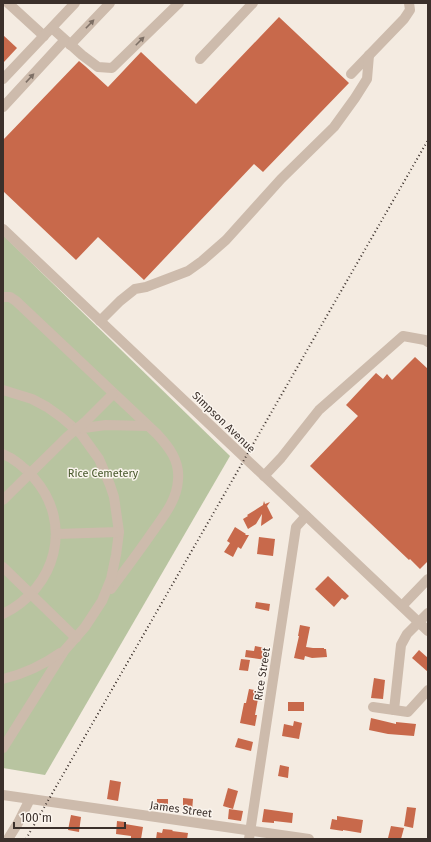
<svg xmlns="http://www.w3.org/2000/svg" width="431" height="842" viewBox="0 0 431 842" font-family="'Fira Sans',sans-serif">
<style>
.green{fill:#b8c4a0}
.building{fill:#c8694b}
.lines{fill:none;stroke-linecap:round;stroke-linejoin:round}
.minor{stroke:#cdbbac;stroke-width:10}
.rail{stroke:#3b302b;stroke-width:2;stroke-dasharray:1 3;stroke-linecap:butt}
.oneway{fill:#7d6f65}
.labels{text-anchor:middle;stroke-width:3;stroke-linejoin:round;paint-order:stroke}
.street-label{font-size:11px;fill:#3b302b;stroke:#fbf5ee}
.park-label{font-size:11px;fill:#4a5a2e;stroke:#fbf5ee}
</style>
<rect width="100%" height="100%" fill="#f4ebe1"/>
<!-- green -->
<polygon class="green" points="3,235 230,456 45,775 3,768"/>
<!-- building -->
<g class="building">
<polygon points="279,17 349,83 263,172 254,164 144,280 98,237 76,260 3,191 3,140 79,61 85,66 108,87 141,52 196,104"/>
<polygon points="3,35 17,48 3,63"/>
<polygon points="415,357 428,369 428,561 420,569 410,559 409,560 310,466 358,416 346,405 376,373 383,379 387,374 392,380"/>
<polygon points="264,501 265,504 270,502 267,506 273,518 261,526 262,514 256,524 248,529 243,519 248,516 247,515 263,505"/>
<polygon points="235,527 246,534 245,535 249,535 241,549 238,547 233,557 224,552 230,543 227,541"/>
<polygon points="259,537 275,539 273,556 257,554"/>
<polygon points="328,576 349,596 345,600 342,598 334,607 315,589"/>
<polygon points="256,602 270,604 269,611 255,608"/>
<polygon points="300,625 310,627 306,647 313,648 324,648 324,649 326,649 327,657 312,658 305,656 304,660 294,658 299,636 298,636"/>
<polygon points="255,646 265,648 264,652 267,653 266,660 245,657 246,650 254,651"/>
<polygon points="419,650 428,658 428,672 412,658"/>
<polygon points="241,659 250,660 248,671 239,670"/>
<polygon points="374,678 385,680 383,699 371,698"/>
<polygon points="249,689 260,691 259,699 258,699 255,715 257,715 255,726 240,723 244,703 246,703"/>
<rect x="288" y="702" width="16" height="9"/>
<polygon points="371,718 396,724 396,722 416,724 414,736 388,734 369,730"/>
<polygon points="294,721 302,723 299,739 282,736 284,724 293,726"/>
<polygon points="238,738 253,742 251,751 235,747"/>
<polygon points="280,765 289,767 288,778 278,776"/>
<polygon points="110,780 121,782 118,801 107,799"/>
<polygon points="228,788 238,791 233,809 223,806"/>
<polygon points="183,798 193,799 192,811 183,811"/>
<rect x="157" y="799" width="11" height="9"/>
<polygon points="407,807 416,808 413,828 404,826"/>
<polygon points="229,809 243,811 241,821 228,819"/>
<polygon points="264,809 293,813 292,823 274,821 274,823 262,822"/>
<polygon points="71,815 81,817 79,832 68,830"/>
<polygon points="337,816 363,820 361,833 343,830 343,831 330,829 332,819 337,820"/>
<polygon points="117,821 125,822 125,824 143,827 141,839 131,839 131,836 116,834"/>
<polygon points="391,826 404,828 401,839 388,838"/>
<polygon points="163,829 173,830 172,831 188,833 187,839 156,839 157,832 162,833"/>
</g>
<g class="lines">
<!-- minor -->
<g class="minor">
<polyline points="8,3 44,36"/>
<polyline points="52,28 82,55 98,67 112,68 179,3"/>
<polyline points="70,45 110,3"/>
<polyline points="200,59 253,3"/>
<polyline points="351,74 404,19 410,10 409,3"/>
<polyline points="3,79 75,3"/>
<polyline points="3,107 64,41"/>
<polyline points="3,229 428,631"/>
<path d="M3,297H10L16,301L157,434C169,447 180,461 178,480C177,501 162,518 151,534C138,553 124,571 111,589"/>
<polyline points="100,321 120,301 135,289 146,287 188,271 202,261 226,240 281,179 334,127 355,98 367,79 369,55"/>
<polyline points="3,390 32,399 47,407 61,417 81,434 99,459 110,485 114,497 119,532 116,555 111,579 102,601 85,627 64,651 3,748"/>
<polyline points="76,429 106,425 147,426"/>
<path d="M3,454C15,459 26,469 34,478C74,524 56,588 3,614"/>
<polyline points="264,476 281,458 319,410 403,336 425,340 428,342"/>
<polyline points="3,500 68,436 86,421 113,394"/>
<polyline points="56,534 119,532"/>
<polyline points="3,567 76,638"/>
<polyline points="402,606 428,579"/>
<path d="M3,679C24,674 43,665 60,653"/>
<polyline points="373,707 408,712 428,690"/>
<polyline points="394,710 401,645 407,634 428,613"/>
<polyline points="3,795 309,839"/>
<polyline points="8,839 18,823 30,799"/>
<polyline points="249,839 296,527 306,516"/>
</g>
<!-- rail -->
<polyline class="rail" points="26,839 428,140"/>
</g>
<!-- one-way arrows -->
<defs><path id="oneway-solid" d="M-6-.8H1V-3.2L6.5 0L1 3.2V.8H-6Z"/></defs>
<g class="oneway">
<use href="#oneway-solid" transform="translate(90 24) rotate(-46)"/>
<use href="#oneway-solid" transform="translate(140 41) rotate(-45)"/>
<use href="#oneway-solid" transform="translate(30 78) rotate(-47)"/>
</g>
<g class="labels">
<!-- street labels -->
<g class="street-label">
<text transform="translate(224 422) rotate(44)" y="4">Simpson Avenue</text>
<text transform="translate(262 674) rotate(-81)" y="4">Rice Street</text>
<text transform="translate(181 809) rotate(8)" y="4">James Street</text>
</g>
<!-- park labels -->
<g class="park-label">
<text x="103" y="477">Rice Cemetery</text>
</g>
</g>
<!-- border -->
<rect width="431" height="842" fill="none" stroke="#3b302b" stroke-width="8"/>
<!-- scale -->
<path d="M14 822v6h111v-6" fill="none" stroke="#3b302b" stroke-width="2"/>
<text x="20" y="822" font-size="12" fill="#3b302b" stroke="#fbf5ee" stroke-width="3" paint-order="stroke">100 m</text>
</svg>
